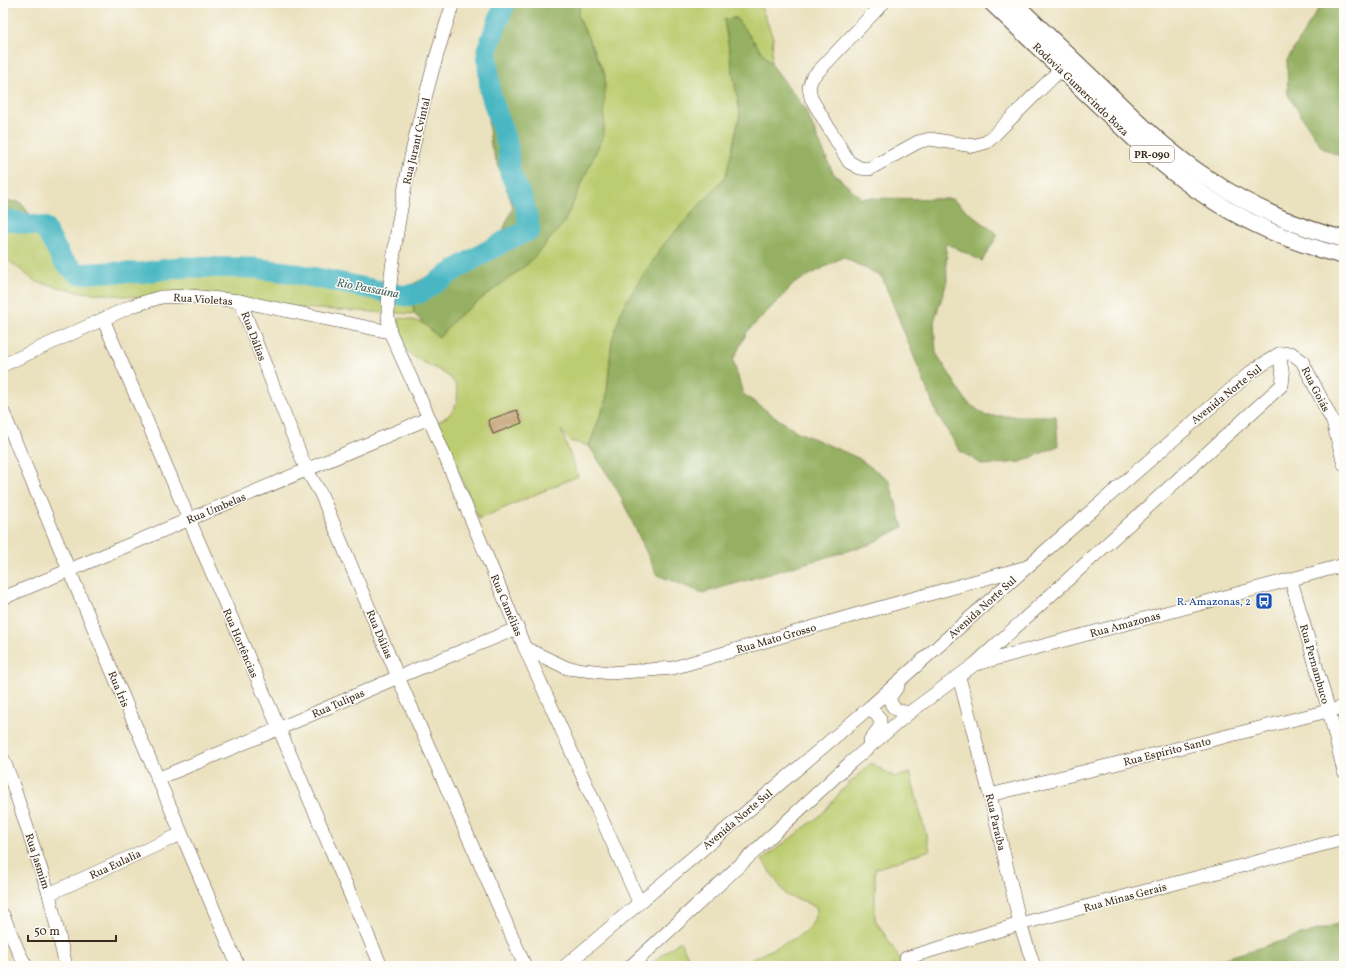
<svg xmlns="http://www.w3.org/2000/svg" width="1347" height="969" viewBox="0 0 1347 969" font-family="Vollkorn,serif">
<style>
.green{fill:#bccc6f;stroke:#7c7b46}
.forest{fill:#95b062;stroke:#686d40}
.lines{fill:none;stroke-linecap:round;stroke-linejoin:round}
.river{stroke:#49b7c3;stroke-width:21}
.building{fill:#c2a074}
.minor-casing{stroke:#554536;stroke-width:14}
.major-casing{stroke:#554536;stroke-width:18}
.path{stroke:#554536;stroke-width:2;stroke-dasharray:1 3;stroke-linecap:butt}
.minor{stroke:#fff;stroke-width:13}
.major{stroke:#fff;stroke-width:16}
.labels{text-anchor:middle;stroke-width:3;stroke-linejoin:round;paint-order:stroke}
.shield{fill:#fdfcf7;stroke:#75695f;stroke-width:1}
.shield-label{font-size:10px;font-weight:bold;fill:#3b2a1e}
.street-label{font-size:11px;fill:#3b2a1e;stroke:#fdfcf7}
.transit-label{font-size:11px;fill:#164399;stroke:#fdfcf7;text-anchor:end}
.water-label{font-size:12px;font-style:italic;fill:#416260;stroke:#fdfcf7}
</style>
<rect width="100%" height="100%" fill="#fdfcf7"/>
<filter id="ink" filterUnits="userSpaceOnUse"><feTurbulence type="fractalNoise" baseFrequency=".025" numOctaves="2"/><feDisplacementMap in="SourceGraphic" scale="8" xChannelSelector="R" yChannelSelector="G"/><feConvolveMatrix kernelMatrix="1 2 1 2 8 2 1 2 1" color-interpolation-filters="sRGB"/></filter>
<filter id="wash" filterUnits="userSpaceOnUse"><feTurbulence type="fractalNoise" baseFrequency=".012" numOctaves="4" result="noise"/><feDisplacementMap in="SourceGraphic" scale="16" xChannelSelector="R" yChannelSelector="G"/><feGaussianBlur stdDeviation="0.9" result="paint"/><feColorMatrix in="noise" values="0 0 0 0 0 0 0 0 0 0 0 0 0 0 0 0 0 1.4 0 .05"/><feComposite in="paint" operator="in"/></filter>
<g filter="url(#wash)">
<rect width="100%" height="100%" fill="#eae1be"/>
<!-- green -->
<g class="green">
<path d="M580,3H760L773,38L771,64L736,18L724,19L740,114L726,176L664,244L612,340L606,401L589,446L570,441L561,430L578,476L479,519L437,422C447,418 454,412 457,401C464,370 421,368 406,350C399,341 400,329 399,318C416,319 428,324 440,336L456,318L605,75L578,16Z"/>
<polygon points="3,209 36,222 61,256 85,266 256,270 396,293 411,285 414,314 201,303 80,292 36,282 3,256"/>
<polygon points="871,763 895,777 910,773 930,850 875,869 875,919 903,964 899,966 648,966 680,941 690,960 743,963 796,938 807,930 814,920 817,908 804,901 787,896 762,860 821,815 844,788"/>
</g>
<!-- forest -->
<g class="forest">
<polygon points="500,3 580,3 578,16 605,75 604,134 564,223 528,264 456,318 439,338 414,314 411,285 499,240 513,207 491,146 481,60"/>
<polygon points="1322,3 1344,3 1344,158 1322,148 1288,95 1287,60"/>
<polygon points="736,18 804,107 833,173 861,198 952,199 998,235 982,261 946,243 947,282 934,321 936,353 967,402 986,416 1056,416 1058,446 1021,462 983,465 960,451 937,414 882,277 843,257 795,283 747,332 733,360 743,394 794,430 858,458 889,480 903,527 868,545 703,593 657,575 617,489 589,446 606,401 612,340 623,306 664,244 726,176 740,114 724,19"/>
<polygon points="3,201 20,202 36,222 3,209"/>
<polygon points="1344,922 1344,966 1195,966 1229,957"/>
</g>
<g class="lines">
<!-- river -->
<polyline class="river" points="3,219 44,227 63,261 78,274 109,272 140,273 183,267 252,268 287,272 406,296 420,293 463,265 507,240 530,230 524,203 510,173 508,147 490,92 487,50 505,3"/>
</g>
<g id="blocks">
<!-- building -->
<polygon class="building" points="517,410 522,423 493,434 488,420"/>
</g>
</g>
<g filter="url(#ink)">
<use href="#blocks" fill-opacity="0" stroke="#554536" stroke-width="1"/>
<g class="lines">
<!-- minor casing -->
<g class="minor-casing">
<g id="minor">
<path d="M453,3C421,100 398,201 388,303V317L390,332L429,418L525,648L639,902"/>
<polyline points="883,3 812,78 809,87 811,98 849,162 860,168 869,169 918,142 930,139 973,146 987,142 1061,69"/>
<polyline points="240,301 306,469 321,494 398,677 525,966"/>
<polyline points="103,319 381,966"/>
<polyline points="3,365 132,306 161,297 191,296 240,301 390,332"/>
<polyline points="3,412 69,570 238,966"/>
<polyline points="1291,580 1329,711 1344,772"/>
<polyline points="3,598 429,418"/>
<polyline points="525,648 567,668 611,673 673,668 858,614 1023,568"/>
<polyline points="976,664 1344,565"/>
<polyline points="959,677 990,795 1020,924 1034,966"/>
<path d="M898,686L890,697C890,709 898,711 909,713"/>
<polyline points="870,707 880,719 880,727 870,740"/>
<polyline points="3,759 11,779 49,894 66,966"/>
<polyline points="157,779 278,729 398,677 518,628"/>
<polyline points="990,795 1344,707"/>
<polyline points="49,894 181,834"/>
<polyline points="3,915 19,953 26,966"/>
<polyline points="906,958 1020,924 1344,839"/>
<polyline points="565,966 870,707 1027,567 1251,372 1279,354 1291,353 1302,361 1333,422 1344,464"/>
<polyline points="631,966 851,762 909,713 975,664 1282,385 1283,376 1279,354"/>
</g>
</g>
<!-- major casing -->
<g class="major-casing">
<g id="major">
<path d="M992,3C1023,33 1055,63 1086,93C1118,123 1148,154 1183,180C1231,216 1287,242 1344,256"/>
<path d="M1014,3C1046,34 1078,64 1110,95C1141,125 1173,156 1209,179C1251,207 1296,227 1344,239"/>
</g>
</g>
<!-- path -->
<polyline class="path" points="886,966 896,962"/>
<!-- minor -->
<use href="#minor" class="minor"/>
<!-- major -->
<use href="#major" class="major"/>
</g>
</g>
<!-- icons -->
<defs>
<g id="bus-square" transform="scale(0.9)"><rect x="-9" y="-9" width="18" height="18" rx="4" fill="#1a4fb4" stroke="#fdfcf7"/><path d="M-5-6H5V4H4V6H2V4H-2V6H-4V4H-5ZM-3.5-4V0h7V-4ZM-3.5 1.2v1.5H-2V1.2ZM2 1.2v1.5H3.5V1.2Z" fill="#fff"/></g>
</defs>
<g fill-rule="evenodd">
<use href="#bus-square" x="1264" y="601"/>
</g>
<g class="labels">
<!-- shield labels -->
<rect class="shield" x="1130" y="146" width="44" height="16" rx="3"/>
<g class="shield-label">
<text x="1152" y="158">PR-090</text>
</g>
<!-- street labels -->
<g class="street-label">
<text transform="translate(1081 89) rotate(44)" y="4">Rodovia Gumercindo Boza</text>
<text transform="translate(416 141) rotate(-77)" y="4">Rua Jurant Cvintal</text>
<text transform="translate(203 299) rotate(4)" y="4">Rua Violetas</text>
<text transform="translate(254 336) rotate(69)" y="4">Rua Dálias</text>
<text transform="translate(1316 389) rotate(63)" y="4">Rua Goiás</text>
<text transform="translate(1226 394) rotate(-39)" y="4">Avenida Norte Sul</text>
<text transform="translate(216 508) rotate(-23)" y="4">Rua Umbelas</text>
<text transform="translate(507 605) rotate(67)" y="4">Rua Camélias</text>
<text transform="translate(982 607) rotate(-42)" y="4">Avenida Norte Sul</text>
<text transform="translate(1125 624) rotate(-15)" y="4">Rua Amazonas</text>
<text transform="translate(380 634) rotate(67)" y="4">Rua Dálias</text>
<text transform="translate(776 638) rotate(-16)" y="4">Rua Mato Grosso</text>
<text transform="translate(241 643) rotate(67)" y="4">Rua Hortências</text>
<text transform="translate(1315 664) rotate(74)" y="4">Rua Pernambuco</text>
<text transform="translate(119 689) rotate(67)" y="4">Rua Íris</text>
<text transform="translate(338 703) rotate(-24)" y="4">Rua Tulipas</text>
<text transform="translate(1167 751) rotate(-14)" y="4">Rua Espírito Santo</text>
<text transform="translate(737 819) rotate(-40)" y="4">Avenida Norte Sul</text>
<text transform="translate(996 822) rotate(77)" y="4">Rua Paraíba</text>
<text transform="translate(38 861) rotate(72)" y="4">Rua Jasmim</text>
<text transform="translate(115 864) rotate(-25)" y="4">Rua Eulalia</text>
<text transform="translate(1125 897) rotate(-15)" y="4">Rua Minas Gerais</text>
</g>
<!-- transit labels -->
<g class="transit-label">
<text x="1251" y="605">R. Amazonas, 2</text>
</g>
<!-- water labels -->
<g class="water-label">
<text transform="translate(368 288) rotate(11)" y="4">Rio Passaúna</text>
</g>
</g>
<!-- margin -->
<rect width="1347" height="969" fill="none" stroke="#fdfcf7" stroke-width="16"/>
<!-- scale -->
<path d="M28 935v6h88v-6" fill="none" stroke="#3b2a1e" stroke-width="2"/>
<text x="34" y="935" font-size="12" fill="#3b2a1e" stroke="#fdfcf7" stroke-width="3" paint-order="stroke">50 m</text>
</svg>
